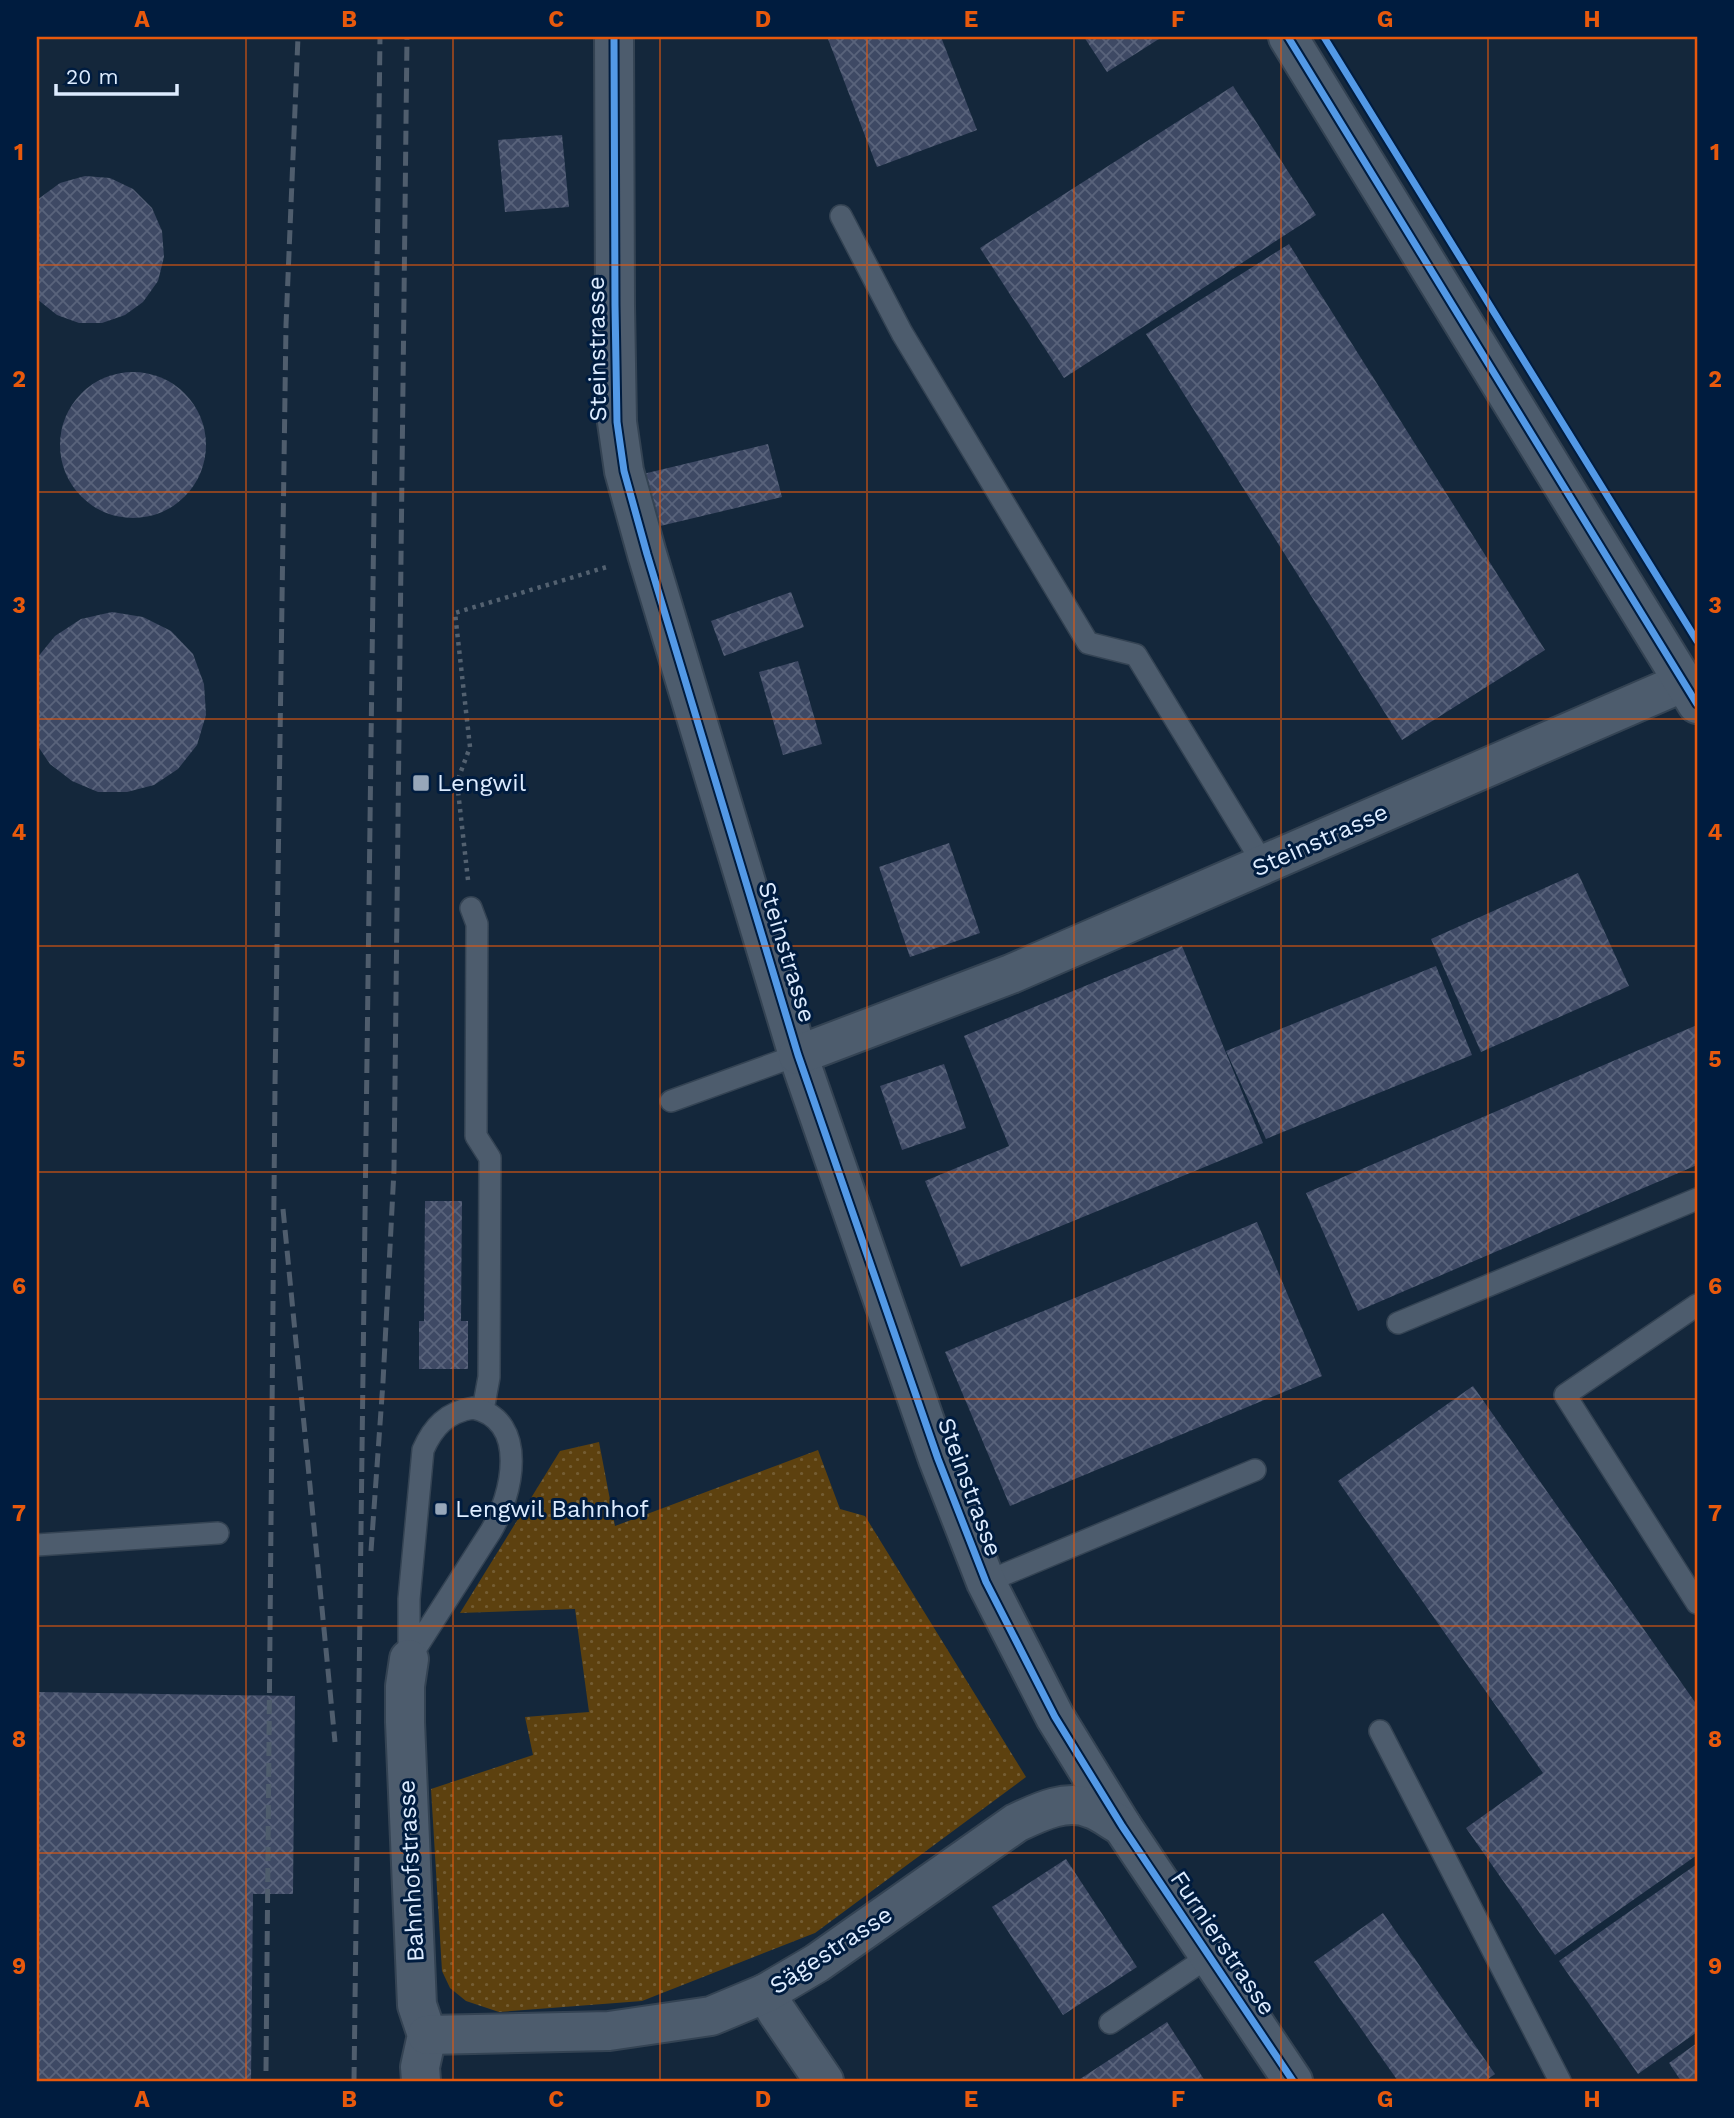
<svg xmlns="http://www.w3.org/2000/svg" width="1734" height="2118" viewBox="0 0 1734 2118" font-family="'Work Sans',sans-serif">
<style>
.grass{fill:url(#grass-dots)}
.building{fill:url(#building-cross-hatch)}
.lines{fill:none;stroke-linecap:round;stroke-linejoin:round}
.service-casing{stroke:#344353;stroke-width:24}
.minor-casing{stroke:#344353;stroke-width:42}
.tertiary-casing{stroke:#344353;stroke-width:42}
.path{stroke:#536170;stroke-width:4.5;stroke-dasharray:3.5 5;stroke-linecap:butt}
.service{stroke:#4d5c6d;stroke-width:21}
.minor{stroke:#4d5c6d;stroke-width:38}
.tertiary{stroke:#4d5c6d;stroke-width:38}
.rail{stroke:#4f5d6d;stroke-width:5;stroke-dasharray:14 7;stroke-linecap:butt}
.cycleway-casing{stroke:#001c3f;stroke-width:11}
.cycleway{stroke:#5399e6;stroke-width:7}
.grid{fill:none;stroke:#e8590c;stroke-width:2;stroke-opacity:0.55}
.poi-dot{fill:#97a7ba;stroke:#001c3f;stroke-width:2.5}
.labels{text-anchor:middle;stroke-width:6;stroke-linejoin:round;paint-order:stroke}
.street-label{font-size:24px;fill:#ddecff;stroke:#001c3f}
.poi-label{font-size:24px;fill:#ddecff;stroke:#001c3f;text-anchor:start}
.neatline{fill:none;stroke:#e8590c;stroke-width:2.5}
.grid-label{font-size:23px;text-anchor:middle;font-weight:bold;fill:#e8590c}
</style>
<defs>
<pattern id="grass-dots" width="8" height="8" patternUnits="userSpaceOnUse" patternTransform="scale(1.75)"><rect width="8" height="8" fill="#5d410f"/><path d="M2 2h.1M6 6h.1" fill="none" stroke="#745d33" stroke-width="1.8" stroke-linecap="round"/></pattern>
<pattern id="building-cross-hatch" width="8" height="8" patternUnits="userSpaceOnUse" patternTransform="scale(1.75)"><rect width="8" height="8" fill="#3e4964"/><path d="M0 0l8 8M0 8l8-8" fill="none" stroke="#59637b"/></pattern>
</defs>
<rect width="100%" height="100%" fill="#14273b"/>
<!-- grass -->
<polygon class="grass" points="599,1442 615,1526 818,1450 840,1509 865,1516 1026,1777 815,1933 642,2001 499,2012 466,2001 450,1988 442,1971 431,1789 533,1755 525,1717 589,1712 575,1609 460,1613 560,1451"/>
<!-- building -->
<g class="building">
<polygon points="834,37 941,37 977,130 877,167 828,39"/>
<polygon points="1084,37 1162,37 1107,72"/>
<polygon points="1233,86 1316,215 1064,378 980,248"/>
<polygon points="562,135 569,207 505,212 498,140"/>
<polygon points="85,176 110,178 133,189 152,208 162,231 164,257 158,281 143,302 125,315 102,323 79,323 57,315 37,299 37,200 60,183"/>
<polygon points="1289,244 1545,650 1402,740 1146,334"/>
<circle cx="133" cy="445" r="73"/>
<polygon points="768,444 782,497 656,527 643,474"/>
<polygon points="791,592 804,627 724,656 711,621"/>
<polygon points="112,612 143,617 171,631 193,654 204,684 206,715 197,745 178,769 154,785 127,792 98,792 72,781 50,764 37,745 37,658 55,636 81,619"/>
<polygon points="798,661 822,744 783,755 759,672"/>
<polygon points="949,843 980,933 910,957 879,867"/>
<polygon points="1578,873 1629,986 1481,1052 1431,939"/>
<polygon points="1182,946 1263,1143 961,1267 925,1181 1009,1146 964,1036"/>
<polygon points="1436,966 1472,1055 1266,1139 1226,1051"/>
<polygon points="1697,1025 1697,1165 1358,1311 1306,1193"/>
<polygon points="944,1064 966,1128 902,1150 880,1086"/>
<polygon points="425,1201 462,1201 461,1321 468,1321 468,1369 419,1369 419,1321 424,1321"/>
<polygon points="1257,1222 1322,1376 1010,1506 945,1352"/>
<polygon points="1473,1386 1697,1705 1697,1855 1555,1955 1466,1828 1543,1773 1338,1481"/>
<polygon points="37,1692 295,1696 293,1894 253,1894 251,2081 37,2081"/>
<polygon points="1066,1859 1137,1967 1063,2015 992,1907"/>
<polygon points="1697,1864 1697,2032 1638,2074 1559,1961"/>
<polygon points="1383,1913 1495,2074 1485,2081 1398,2081 1314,1962"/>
<polygon points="1167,2022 1205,2081 1077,2081"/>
<polygon points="1697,2043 1697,2081 1681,2081 1669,2063"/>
</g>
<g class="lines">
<!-- service casing -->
<g class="service-casing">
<g id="service">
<polyline points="841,216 902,333 1088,643 1136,655 1264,865"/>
<polyline points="471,908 477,924 476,1136 490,1158 489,1377 483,1410"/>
<polyline points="671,1101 798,1055"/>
<polyline points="1697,1305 1565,1395 1697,1603"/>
<polyline points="1398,1323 1697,1199"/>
<path d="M473,1408C530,1420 512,1496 491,1531L409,1659V1599L423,1450C433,1427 447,1412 473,1408Z"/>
<polyline points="37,1545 218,1533"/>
<polyline points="986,1582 1255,1470"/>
<polyline points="1380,1731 1560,2081"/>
<polyline points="1110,2023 1208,1957"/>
</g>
</g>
<!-- minor casing -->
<g class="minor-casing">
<g id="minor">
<polyline points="614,37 615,305 617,422 624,471 647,554 798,1055 938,1459 986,1582 1055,1717 1122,1826 1293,2081"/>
<polyline points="798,1055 1011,974 1684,682"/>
<polyline points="409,1659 405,1686 405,1722 417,2005 427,2035 420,2067 421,2081"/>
<polyline points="766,1993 777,2012 824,2081"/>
<path d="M427,2035L609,2031L711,2016L766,1993L817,1963L1016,1823C1039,1812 1067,1798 1092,1809C1103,1813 1112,1821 1122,1826"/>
</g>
</g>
<!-- tertiary casing -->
<g class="tertiary-casing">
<polyline id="tertiary" points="1288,37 1697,704"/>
</g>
<!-- path -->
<polyline class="path" points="468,880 457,782 470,747 455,613 610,566"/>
<!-- service -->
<use href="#service" class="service"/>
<!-- minor -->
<use href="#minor" class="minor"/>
<!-- tertiary -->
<use href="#tertiary" class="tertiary"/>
<!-- rail -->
<g class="rail">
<polyline points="283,1209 335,1742"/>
<polyline points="371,1551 383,1382 394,1170 407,37"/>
<polyline points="266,2071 275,1085 286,325 298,37"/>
<polyline points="354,2081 380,37"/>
</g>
<!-- cycleway casing -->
<g class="cycleway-casing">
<g id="cycleway">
<polyline points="614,37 615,305 617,422 624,471 647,554 798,1055 938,1459 986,1582 1055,1717 1122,1826 1293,2081"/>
<polyline points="1288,37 1697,704"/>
<polyline points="1324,37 1697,641"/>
</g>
</g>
<!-- cycleway -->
<use href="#cycleway" class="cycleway"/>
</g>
<!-- grid -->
<path class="grid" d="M246,37V2081M453,37V2081M660,37V2081M867,37V2081M1074,37V2081M1281,37V2081M1488,37V2081M37,265H1697M37,492H1697M37,719H1697M37,946H1697M37,1172H1697M37,1399H1697M37,1626H1697M37,1853H1697"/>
<!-- markers -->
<g class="poi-dot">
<rect x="412" y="774" width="18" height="18" rx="3.5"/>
<rect x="434" y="1502" width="14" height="14" rx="3.5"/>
</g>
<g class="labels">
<!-- street labels -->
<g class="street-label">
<text transform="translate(597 349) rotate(-91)" y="8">Steinstrasse</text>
<text transform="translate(1320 840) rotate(-24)" y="8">Steinstrasse</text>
<text transform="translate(787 952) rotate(73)" y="8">Steinstrasse</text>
<text transform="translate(970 1487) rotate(70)" y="8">Steinstrasse</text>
<text transform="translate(411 1871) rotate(-93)" y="8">Bahnhofstrasse</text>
<text transform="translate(1223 1943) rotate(56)" y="8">Furnierstrasse</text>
<text transform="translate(831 1950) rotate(-33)" y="8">Sägestrasse</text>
</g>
<!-- poi labels -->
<g class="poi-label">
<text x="437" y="791">Lengwil</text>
<text x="455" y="1517">Lengwil Bahnhof</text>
</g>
</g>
<!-- border -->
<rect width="1734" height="2118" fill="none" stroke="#001c3f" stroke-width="77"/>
<!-- scale -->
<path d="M56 84v10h121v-10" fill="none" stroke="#ddecff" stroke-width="3.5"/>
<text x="66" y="84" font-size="21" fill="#ddecff" stroke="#001c3f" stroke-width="5" paint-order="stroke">20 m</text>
<rect x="38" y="38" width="1658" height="2042" class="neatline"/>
<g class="grid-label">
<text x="142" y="27">A</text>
<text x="349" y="27">B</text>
<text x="556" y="27">C</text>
<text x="763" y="27">D</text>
<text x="971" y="27">E</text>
<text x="1178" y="27">F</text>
<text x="1385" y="27">G</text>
<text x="1592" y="27">H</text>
<text x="19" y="160">1</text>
<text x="1715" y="160">1</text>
<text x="19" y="387">2</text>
<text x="1715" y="387">2</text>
<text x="19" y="613">3</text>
<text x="1715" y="613">3</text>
<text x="19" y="840">4</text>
<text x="1715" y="840">4</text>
<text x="19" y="1067">5</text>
<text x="1715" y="1067">5</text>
<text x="19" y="1294">6</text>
<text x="1715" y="1294">6</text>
<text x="19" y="1521">7</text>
<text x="1715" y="1521">7</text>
<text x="19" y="1747">8</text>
<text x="1715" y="1747">8</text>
<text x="19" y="1974">9</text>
<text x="1715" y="1974">9</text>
<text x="142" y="2107">A</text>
<text x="349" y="2107">B</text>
<text x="556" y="2107">C</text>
<text x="763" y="2107">D</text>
<text x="971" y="2107">E</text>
<text x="1178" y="2107">F</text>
<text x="1385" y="2107">G</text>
<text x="1592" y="2107">H</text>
</g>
</svg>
